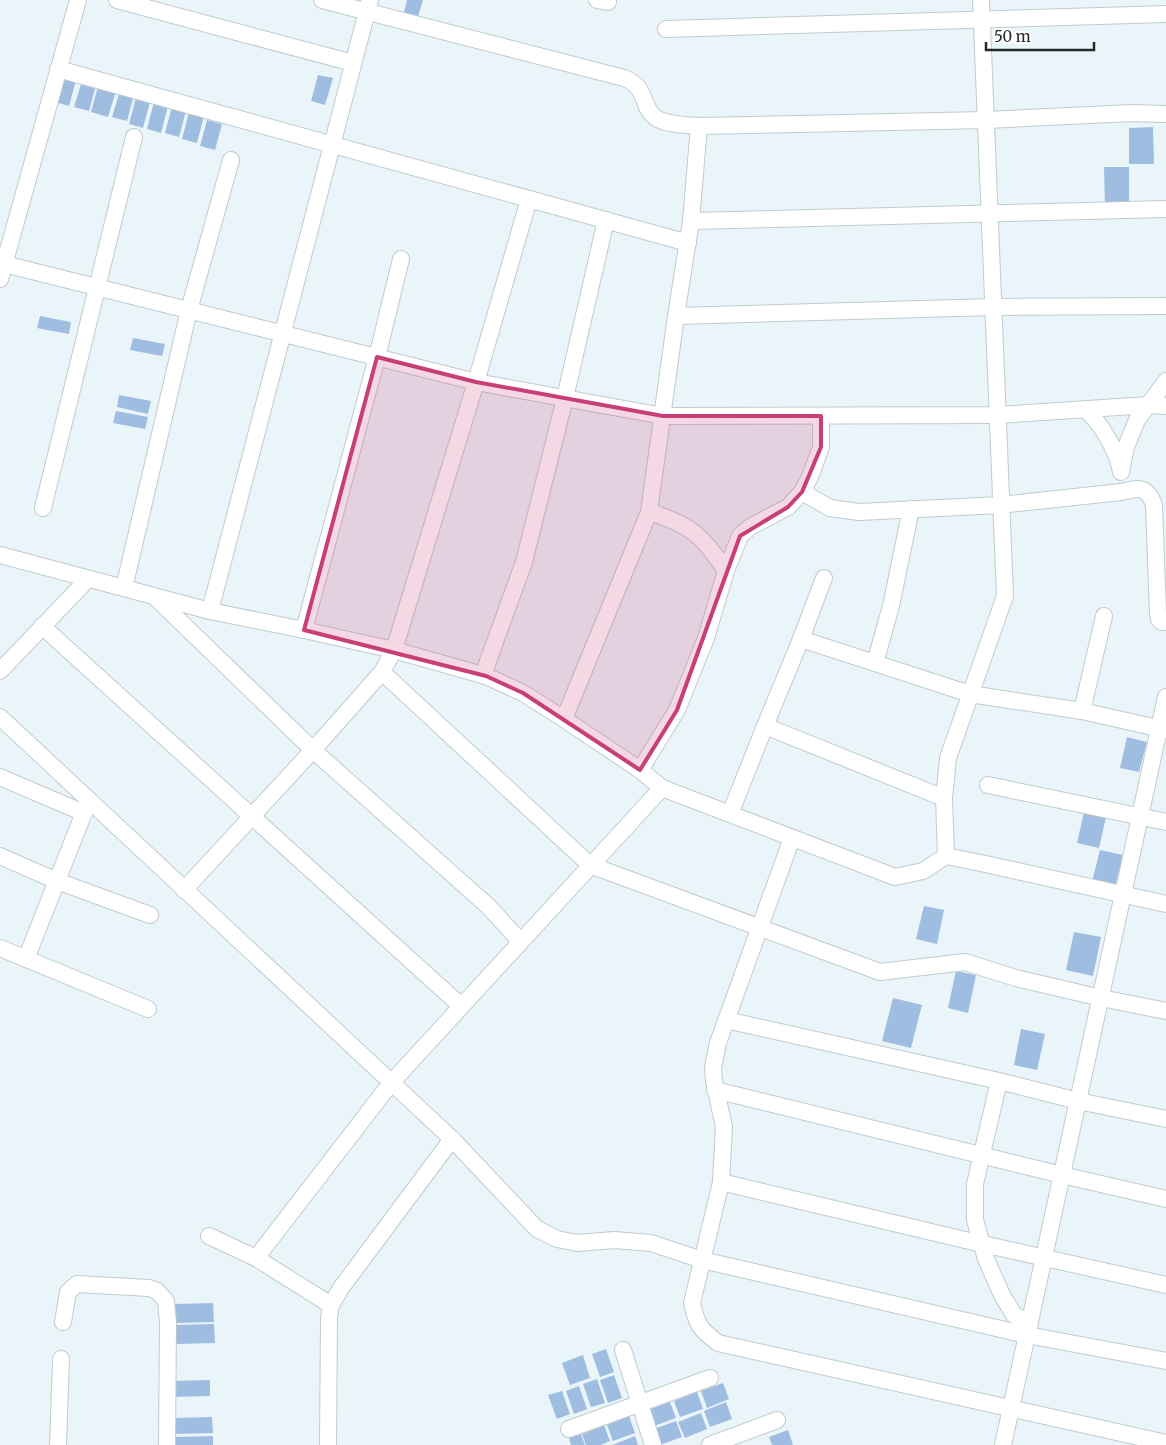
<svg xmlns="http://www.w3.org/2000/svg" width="1166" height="1445" viewBox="0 0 1166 1445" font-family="Merriweather,serif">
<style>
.building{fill:#9fbde0}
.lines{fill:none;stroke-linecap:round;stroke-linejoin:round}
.street-casing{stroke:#c0cbd0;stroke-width:18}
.street{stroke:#fff;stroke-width:16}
.marked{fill:#c83f78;fill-opacity:0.2;stroke:#c83f78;stroke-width:4;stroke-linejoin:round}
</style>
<rect width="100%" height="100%" fill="#eaf5fa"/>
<!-- building -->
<g class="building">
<polygon points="407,0 423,0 417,20 403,16"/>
<polygon points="318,75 333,78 325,105 311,101"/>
<polygon points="62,76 76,80 69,106 55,102"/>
<polygon points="82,81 96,85 89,111 74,107"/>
<polygon points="98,86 116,91 108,117 91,112"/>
<polygon points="120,91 134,95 127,121 112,117"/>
<polygon points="136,98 150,102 143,128 129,124"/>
<polygon points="154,102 168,106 161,133 147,129"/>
<polygon points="172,107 186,111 179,137 165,133"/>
<polygon points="189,112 204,116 197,143 182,139"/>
<polygon points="207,120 222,124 215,150 200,146"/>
<polygon points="1153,127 1154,164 1129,164 1129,128"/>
<polygon points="1104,167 1129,167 1129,206 1105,206"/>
<polygon points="40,316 71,322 69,334 37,328"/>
<polygon points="133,338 165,344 162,356 130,350"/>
<polygon points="119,395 151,401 148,414 117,407"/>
<polygon points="116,411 148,417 145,429 113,423"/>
<polygon points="1127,737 1147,742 1139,772 1120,768"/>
<polygon points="1084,812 1106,817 1099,848 1077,843"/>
<polygon points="1100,850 1123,855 1115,887 1092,882"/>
<polygon points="924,906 944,910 937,944 916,939"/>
<polygon points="1074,932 1101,937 1093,976 1066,970"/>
<polygon points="956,971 976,975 968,1013 948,1008"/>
<polygon points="893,998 922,1005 911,1048 882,1041"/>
<polygon points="1021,1029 1045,1034 1037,1070 1014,1065"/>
<polygon points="213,1303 214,1322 175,1323 175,1304"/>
<polygon points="214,1324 215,1343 176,1344 176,1325"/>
<polygon points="606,1349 614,1372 600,1377 592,1354"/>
<polygon points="583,1355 590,1378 570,1385 562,1363"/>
<polygon points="614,1375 622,1398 608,1403 600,1380"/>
<polygon points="597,1379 605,1403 591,1407 583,1384"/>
<polygon points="210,1380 210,1396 171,1397 171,1381"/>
<polygon points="723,1383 729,1399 707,1408 701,1391"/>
<polygon points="579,1386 587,1409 574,1414 566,1391"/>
<polygon points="562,1391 570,1414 557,1419 548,1395"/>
<polygon points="697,1392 703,1409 680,1417 674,1401"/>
<polygon points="670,1402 676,1418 654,1426 648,1410"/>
<polygon points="726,1402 732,1419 710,1427 704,1411"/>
<polygon points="701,1413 707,1429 685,1438 678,1422"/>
<polygon points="629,1416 635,1433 613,1441 607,1425"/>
<polygon points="212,1417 213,1433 173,1434 173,1418"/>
<polygon points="676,1421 682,1437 660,1445 654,1429"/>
<polygon points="604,1425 610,1441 601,1445 586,1445 582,1434"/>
<polygon points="788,1430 793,1445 772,1445 769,1437"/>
<polygon points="581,1434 585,1445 571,1445 569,1438"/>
<polygon points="213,1436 213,1445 175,1445 174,1437"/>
<polygon points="635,1436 638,1445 612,1445"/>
</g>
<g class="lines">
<!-- street casing -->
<g class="street-casing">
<g id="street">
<polyline points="117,0 353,63"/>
<path d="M322,0L624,78C649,88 640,107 656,118C667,125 686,125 699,126L986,120L1132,113L1166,114"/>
<polyline points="597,0 608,2"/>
<polyline points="666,29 1166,14"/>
<polyline points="58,69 529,199 476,382 394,650 382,672 313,750 184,890"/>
<polyline points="529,199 688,243"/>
<polyline points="691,221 1166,209"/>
<polyline points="0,263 476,382 663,416 998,415 1148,405 1166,406"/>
<polyline points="0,279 78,0"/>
<polyline points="676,316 994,307 1166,306"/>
<path d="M1086,410C1102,425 1117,450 1121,472"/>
<polyline points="1121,471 1126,447 1137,420 1166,381"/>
<path d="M802,492L830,508L859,512L1000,505L1121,492C1138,488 1147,485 1154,505L1158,613L1159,619L1162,622H1166"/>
<polyline points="43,508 134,137"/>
<path d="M649,512C690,524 703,536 726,571"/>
<polyline points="0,555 210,611 304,630 394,650 486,676 523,693 564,719 640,770 662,788 895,877 923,871 946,856 981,863 1166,904"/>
<polyline points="124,588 189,310 231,160"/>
<polyline points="156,598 313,750 489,907 520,941"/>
<polyline points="210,611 370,0"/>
<polyline points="42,626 461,1006"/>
<polyline points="304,630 377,357 401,259"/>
<polyline points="801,639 970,694 1082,711 1166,730"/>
<polyline points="875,663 891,606 911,509"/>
<polyline points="0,671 88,579"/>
<polyline points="382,672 590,865 880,972 965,962 1016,978 1101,998 1166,1011"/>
<polyline points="483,675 524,562 565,398 606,220"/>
<polyline points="1082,711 1104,616"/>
<polyline points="0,717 452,1139 537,1229 557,1239 577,1243 614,1240 651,1243 702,1260 1027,1335 1166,1361"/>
<polyline points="564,719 649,512 676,316 691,221 699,126"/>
<polyline points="765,726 801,639 824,578"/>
<polyline points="640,770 677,710 706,638 726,571 740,536 750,527 788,507 802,492 810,477 821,447 821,416"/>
<polyline points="0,777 84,813"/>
<polyline points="988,785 1166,822"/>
<polyline points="730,814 765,726 944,798"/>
<polyline points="0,856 57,881 150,915"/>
<polyline points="946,856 944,798 948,758 1005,596 981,0"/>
<polyline points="0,948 148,1009"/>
<polyline points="26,959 89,800"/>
<polyline points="726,1020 999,1081 1078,1101 1166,1119"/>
<polyline points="999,1081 975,1184 975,1220 986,1259 1002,1295 1014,1315 1030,1323"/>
<polyline points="715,1090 1062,1175 1166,1199"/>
<polyline points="721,1182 724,1127 714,1081 713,1068 718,1043 792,838"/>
<polyline points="209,1236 256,1258 331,1305"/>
<polyline points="256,1258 391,1083 662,788"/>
<path d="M1166,1285L965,1240L721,1182L692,1303C697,1326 700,1329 718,1343L1166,1443"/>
<polyline points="63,1322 68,1292 77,1284 149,1288 157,1291 166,1301 168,1322 167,1445"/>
<polyline points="623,1350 653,1445"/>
<polyline points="569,1429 710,1378"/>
<polyline points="58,1445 61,1359"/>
<polyline points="328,1445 329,1318 331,1305 341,1288 452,1139"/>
<polyline points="710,1445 777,1420"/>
<polyline points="1003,1445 1166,697"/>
</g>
</g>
<!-- street -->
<use href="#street" class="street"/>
</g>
<!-- marked area -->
<path class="marked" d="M377,357L476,382L663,416H821V447L802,492L788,507L740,536L677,710L640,770L523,693L486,676L304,630Z"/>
<!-- scale -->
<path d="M986 42v8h108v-8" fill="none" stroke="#25292b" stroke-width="2.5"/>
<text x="994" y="42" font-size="15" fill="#25292b" stroke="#ffffff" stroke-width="4" paint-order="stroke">50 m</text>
</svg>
